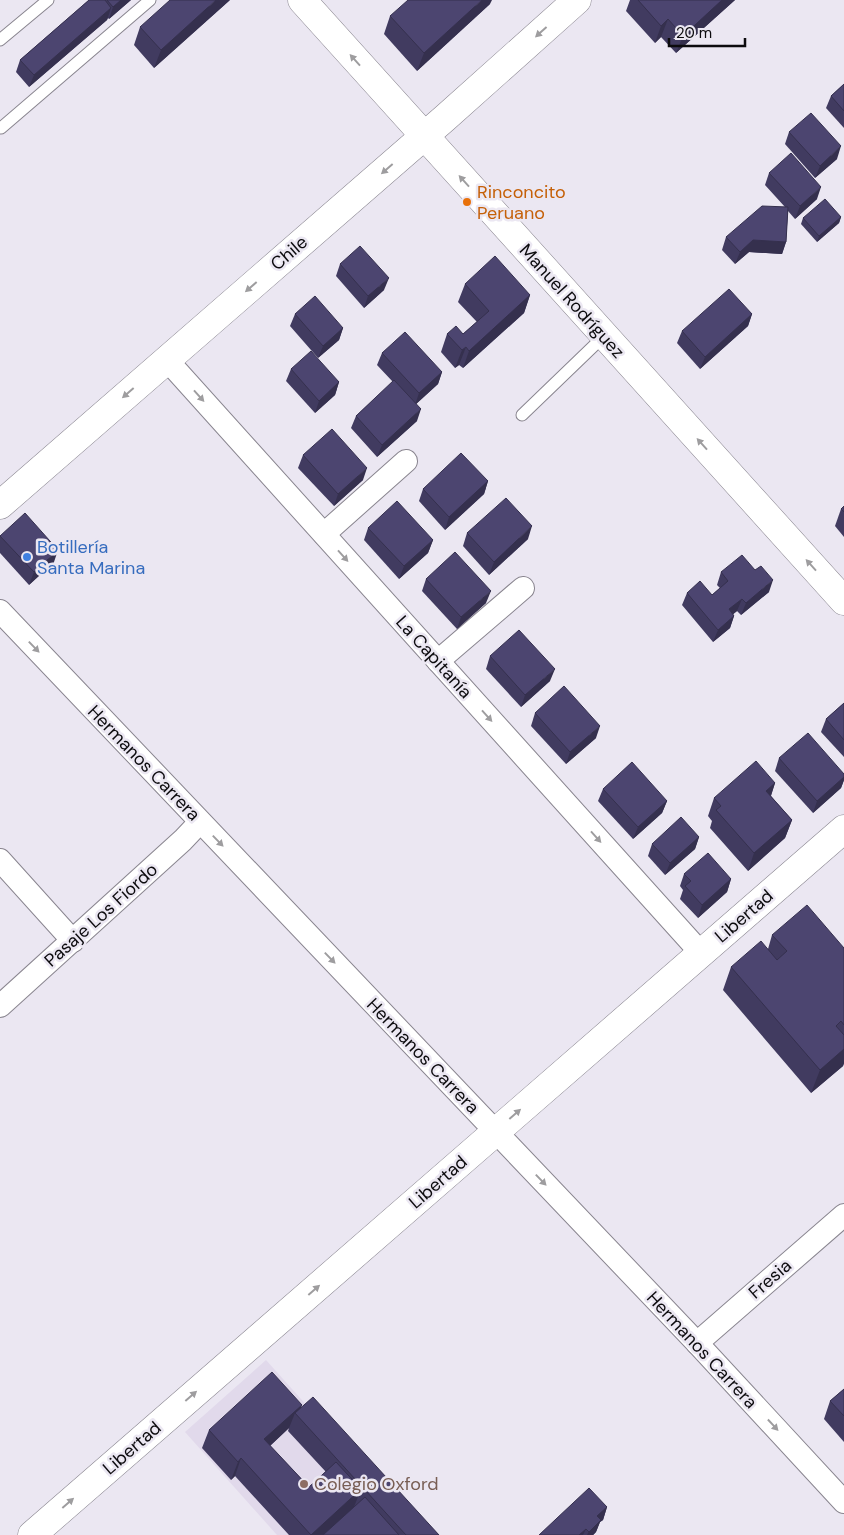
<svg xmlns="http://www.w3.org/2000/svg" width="844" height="1535" viewBox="0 0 844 1535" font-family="'DM Sans',sans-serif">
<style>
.built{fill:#e1d9eb}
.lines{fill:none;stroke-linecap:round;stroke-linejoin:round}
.service-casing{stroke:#89858f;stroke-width:13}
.minor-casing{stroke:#89858f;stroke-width:24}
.tertiary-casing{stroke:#89858f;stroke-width:29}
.service{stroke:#fff;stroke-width:11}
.minor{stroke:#fff;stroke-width:22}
.tertiary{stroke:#fff;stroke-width:28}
.wall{fill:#413b60;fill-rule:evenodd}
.shaded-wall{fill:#35304e}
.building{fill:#4c4570;stroke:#35304e}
.oneway{fill:#9e9d9f}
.food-dot{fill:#e8710a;stroke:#ebe7f2;stroke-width:2}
.shop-dot{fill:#3f7fe0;stroke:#ebe7f2;stroke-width:2}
.education-dot{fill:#8d6e63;stroke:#ebe7f2;stroke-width:2}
.labels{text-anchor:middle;stroke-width:5;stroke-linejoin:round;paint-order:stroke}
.food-label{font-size:18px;fill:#c56008;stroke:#ebe7f2;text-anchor:start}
.street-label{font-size:18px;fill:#0c0b0e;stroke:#ebe7f2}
.shop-label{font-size:18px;fill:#366cbe;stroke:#ebe7f2;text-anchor:start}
.education-label{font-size:18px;fill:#785e54;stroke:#ebe7f2;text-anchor:start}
</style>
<rect width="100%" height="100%" fill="#ebe7f2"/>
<!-- built -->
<polygon class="built" points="266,1360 423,1535 277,1535 185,1432"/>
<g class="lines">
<!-- service casing -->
<g class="service-casing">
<g id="service">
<polyline points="0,40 48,0"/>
<polyline points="1,128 150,0"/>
<polyline points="522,415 604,336"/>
</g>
</g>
<!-- minor casing -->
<g class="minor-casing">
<g id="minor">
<polyline points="167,360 701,953"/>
<polyline points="324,534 406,461"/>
<polyline points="0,611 697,1343 844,1502"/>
<polyline points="438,661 523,588"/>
<polyline points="0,860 73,941"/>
<polyline points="0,1006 183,840 200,822"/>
<polyline points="697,1343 844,1215"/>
</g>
</g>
<!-- tertiary casing -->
<g class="tertiary-casing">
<g id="tertiary">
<polyline points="302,0 844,601"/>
<polyline points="0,505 445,118 577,0"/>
<polyline points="32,1535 844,829"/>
</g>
</g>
<!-- service -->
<use href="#service" class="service"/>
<!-- minor -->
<use href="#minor" class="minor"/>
<!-- tertiary -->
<use href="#tertiary" class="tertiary"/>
</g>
<!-- wall -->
<g class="wall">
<polygon points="89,0 131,0 109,19 108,18 107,20 29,87 16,72 20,60"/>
<polygon points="230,0 154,68 134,45 140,27"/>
<polygon points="630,0 735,0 676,53 661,37 655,43 626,11"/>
<polygon points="490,4 417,71 384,34 390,16"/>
<polygon points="844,84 844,128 826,108 831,96"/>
<polygon points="789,132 837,159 815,178 785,144"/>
<polygon points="769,173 817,199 795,219 788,211 786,242 782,254 749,252 735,264 722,250 726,237 785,207 765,185"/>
<polygon points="841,217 839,223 817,242 801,224 803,218"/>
<polygon points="340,264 384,290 364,308 336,276"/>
<polygon points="465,284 530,295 524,313 463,368 459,365 455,368 441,352 447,334 463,334 477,322 458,302"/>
<polygon points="295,314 343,328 339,340 318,358 290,326"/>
<polygon points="752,314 748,326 700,369 677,343 682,331"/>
<polygon points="382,353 442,372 438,384 416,404 417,421 377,457 351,428 356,416 393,382 377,365"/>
<polygon points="291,369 339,382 335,395 315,413 286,381"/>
<polygon points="303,455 363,480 334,506 298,468"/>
<polygon points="488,481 484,494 445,530 419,501 423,489"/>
<polygon points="844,506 844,537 835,526 841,509"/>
<polygon points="368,528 433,540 428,553 399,579 364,540"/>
<polygon points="467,533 528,539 489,575 463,546"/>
<polygon points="0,536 54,562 29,585 0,553"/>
<polygon points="721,572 769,592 741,615 737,611 733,614 734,616 730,628 713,642 682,605 687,593 712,595 720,588 717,585"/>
<polygon points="426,579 486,603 457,629 422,591"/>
<polygon points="490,656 550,681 521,707 486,669"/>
<polygon points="844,703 844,757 821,732 826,719"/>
<polygon points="535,713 596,738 566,764 531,726"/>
<polygon points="779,758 844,774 844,780 841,788 813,813 775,771"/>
<polygon points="775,783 771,796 792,820 785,838 748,871 710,828 712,821 708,816 714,798"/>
<polygon points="603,789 667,801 662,813 633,839 598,801"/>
<polygon points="699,837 695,849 665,875 648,856 652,844"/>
<polygon points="684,874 731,879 727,892 698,918 680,899 683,890 680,886"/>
<polygon points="772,935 844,948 844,1063 843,1066 811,1093 723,990 731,967 768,949"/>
<polygon points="844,1389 844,1442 824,1419 830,1401"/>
<path d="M302,1405L301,1407L439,1535H289L235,1476L231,1480L202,1448L209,1430ZM289,1428L288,1431L326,1472L309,1487L270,1446Z"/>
<polygon points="607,1507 603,1520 600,1522 596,1532 593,1535 539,1535"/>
</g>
<!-- shaded-wall -->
<g class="shaded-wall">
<polygon points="121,0 131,0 109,19 113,7"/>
<polygon points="216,0 230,0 154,68 161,50"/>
<polygon points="482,0 492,0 490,4 417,71 424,53"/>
<polygon points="722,0 735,0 676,53 683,36"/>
<polygon points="111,8 107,20 29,87 34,75"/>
<polygon points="668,19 661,37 655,43 661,26"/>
<polygon points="841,146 837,159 815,178 820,166"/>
<polygon points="821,187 817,199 795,219 800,206"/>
<polygon points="841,217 839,223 817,242 819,236"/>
<polygon points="753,240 786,242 782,254 749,252 735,264 740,252"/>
<polygon points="389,278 384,290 364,308 368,296"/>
<polygon points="530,295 524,313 463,368 469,351"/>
<polygon points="752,314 748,326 700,369 705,357"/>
<polygon points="343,328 339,340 318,358 323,346"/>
<polygon points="466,347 459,365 455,368 462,350"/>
<polygon points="442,372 438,384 415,405 419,393"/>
<polygon points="339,382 335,395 315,413 319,401"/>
<polygon points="421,409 417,421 377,457 382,445"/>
<polygon points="367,468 363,480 334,506 338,494"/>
<polygon points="488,481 484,494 445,530 449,517"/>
<polygon points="532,526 528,539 489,575 494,562"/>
<polygon points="433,540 428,553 399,579 404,566"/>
<polygon points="58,550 54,562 29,585 34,572"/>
<polygon points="773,580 769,592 741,615 746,603"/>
<polygon points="491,591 486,603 457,629 461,617"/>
<polygon points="742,599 737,611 724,622 729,609"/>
<polygon points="734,616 730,628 713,642 718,630"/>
<polygon points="555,669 550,681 521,707 525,695"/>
<polygon points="600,726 596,738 566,764 570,752"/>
<polygon points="844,777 844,780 841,788 813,813 817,801"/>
<polygon points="775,783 769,801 766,791"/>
<polygon points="667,801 662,813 633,839 638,827"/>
<polygon points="792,820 785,838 748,871 754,853"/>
<polygon points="699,837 695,849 665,875 670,863"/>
<polygon points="731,879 727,892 698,918 702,905"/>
<polygon points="844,1046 844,1063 843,1066 811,1093 820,1070"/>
<polygon points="302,1405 298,1416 295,1413 289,1428 258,1457 264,1439"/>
<polygon points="241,1458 235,1476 231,1480 238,1462"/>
<polygon points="361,1489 354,1507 324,1535 311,1535"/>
<polygon points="607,1507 603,1520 600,1522 596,1532 593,1535 587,1535 597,1516"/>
<polygon points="586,1529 583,1535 579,1535"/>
</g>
<!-- building -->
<g class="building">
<polygon points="89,0 105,0 111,8 34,75 20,60"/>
<polygon points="107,0 121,0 113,7"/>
<polygon points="170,0 216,0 161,50 140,27"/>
<polygon points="408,0 482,0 424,53 390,16"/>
<polygon points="638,0 722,0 683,36 668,19 661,26"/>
<polygon points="844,84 844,111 831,96"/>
<polygon points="811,113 841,146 820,166 789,132"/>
<polygon points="791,153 821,187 800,206 769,173"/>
<polygon points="825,199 841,217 819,236 803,218"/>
<polygon points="762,206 788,207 786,242 753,240 740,252 726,237"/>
<polygon points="360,246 389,278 368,296 340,264"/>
<polygon points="495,256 530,295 469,351 466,347 462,350 447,334 456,326 463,334 489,311 465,284"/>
<polygon points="729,289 752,314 705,357 682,331"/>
<polygon points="315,296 343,328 323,346 295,314"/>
<polygon points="405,332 442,372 419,393 382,353"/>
<polygon points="311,351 339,382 319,401 291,369"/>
<polygon points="394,380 421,409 382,445 356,416"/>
<polygon points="332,429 367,468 338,494 303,455"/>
<polygon points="461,453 488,481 449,517 423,489"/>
<polygon points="506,498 532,526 494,562 467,533"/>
<polygon points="397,501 433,540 404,566 368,528"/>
<polygon points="844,506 844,512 841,509"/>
<polygon points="25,513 58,550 34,572 0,536"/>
<polygon points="455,552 491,591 461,617 426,579"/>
<polygon points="742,555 755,570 761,566 773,580 746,603 742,599 729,609 734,616 718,630 687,593 700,581 712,595 728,581 721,572"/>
<polygon points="519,630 555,669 525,695 490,656"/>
<polygon points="564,686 600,726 570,752 535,713"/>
<polygon points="844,703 844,740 826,719"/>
<polygon points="808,733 844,774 844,777 817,801 779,758"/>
<polygon points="756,761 775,783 766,791 792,820 754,853 716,810 721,806 714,798"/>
<polygon points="632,762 667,801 638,827 603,789"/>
<polygon points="681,817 699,837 670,863 652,844"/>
<polygon points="708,853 731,879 702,905 685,886 691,881 684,874"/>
<polygon points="807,905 844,948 844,1025 841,1021 836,1026 844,1035 844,1049 820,1070 731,967 761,941 777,960 787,951 772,935"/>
<polygon points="272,1372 302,1405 264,1439 309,1487 336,1462 361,1489 311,1535 241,1458 238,1462 209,1430"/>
<polygon points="844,1389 844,1416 830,1401"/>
<polygon points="313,1397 439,1535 406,1535 295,1413"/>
<polygon points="589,1488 607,1507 597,1516 601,1520 589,1532 586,1529 579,1535 539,1535"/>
<polygon points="365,1497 399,1535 323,1535"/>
</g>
<!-- one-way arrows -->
<defs><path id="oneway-solid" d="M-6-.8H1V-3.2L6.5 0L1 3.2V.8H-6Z" transform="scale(1.25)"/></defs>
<g class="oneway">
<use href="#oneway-solid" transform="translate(541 32) rotate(138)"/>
<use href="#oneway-solid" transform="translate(355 60) rotate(-132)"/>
<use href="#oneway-solid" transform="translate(387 169) rotate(139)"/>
<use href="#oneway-solid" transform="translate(464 181) rotate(-132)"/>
<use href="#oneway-solid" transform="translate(251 287) rotate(139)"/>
<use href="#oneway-solid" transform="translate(128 393) rotate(139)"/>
<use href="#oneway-solid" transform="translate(199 396) rotate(48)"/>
<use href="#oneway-solid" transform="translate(702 444) rotate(-132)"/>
<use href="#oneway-solid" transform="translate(343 556) rotate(48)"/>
<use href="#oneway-solid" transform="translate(811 565) rotate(-132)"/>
<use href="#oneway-solid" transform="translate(34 647) rotate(46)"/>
<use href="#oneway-solid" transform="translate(487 716) rotate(48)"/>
<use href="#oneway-solid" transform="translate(596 837) rotate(48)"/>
<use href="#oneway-solid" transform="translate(218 841) rotate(46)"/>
<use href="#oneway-solid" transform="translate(330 958) rotate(46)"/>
<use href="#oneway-solid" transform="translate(515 1114) rotate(-41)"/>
<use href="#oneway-solid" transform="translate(541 1180) rotate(46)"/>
<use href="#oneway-solid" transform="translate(314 1290) rotate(-41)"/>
<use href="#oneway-solid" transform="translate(191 1396) rotate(-41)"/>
<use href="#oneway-solid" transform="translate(773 1425) rotate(47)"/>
<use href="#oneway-solid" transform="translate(68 1503) rotate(-41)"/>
</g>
<!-- markers -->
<circle class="food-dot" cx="467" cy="202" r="5"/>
<circle class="shop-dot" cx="27" cy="557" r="5"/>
<circle class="education-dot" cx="304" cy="1484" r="5"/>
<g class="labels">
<!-- food labels -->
<g class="food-label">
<text x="477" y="198">Rinconcito<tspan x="477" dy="21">Peruano</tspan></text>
</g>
<!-- street labels -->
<g class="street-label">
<text transform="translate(289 253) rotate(-41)" y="6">Chile</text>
<text transform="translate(572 301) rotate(48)" y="6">Manuel Rodríguez</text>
<text transform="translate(434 657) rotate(48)" y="6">La Capitanía</text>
<text transform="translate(144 763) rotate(46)" y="6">Hermanos Carrera</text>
<text transform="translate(101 915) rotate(-42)" y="6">Pasaje Los Fiordo</text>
<text transform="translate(744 916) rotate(-41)" y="6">Libertad</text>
<text transform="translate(423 1056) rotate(46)" y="6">Hermanos Carrera</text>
<text transform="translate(438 1182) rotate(-41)" y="6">Libertad</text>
<text transform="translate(770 1279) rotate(-41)" y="6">Fresia</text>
<text transform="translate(702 1350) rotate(47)" y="6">Hermanos Carrera</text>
<text transform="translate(132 1448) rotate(-41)" y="6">Libertad</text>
</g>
<!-- shop labels -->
<g class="shop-label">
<text x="37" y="553">Botillería<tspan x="37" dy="21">Santa Marina</tspan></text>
</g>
<!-- education labels -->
<g class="education-label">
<text x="314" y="1490">Colegio Oxford</text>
</g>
</g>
<!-- scale -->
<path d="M669 38v8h76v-8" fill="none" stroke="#0c0b0e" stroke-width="2.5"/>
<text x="676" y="38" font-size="15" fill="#0c0b0e" stroke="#ebe7f2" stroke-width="4" paint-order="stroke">20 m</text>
</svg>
